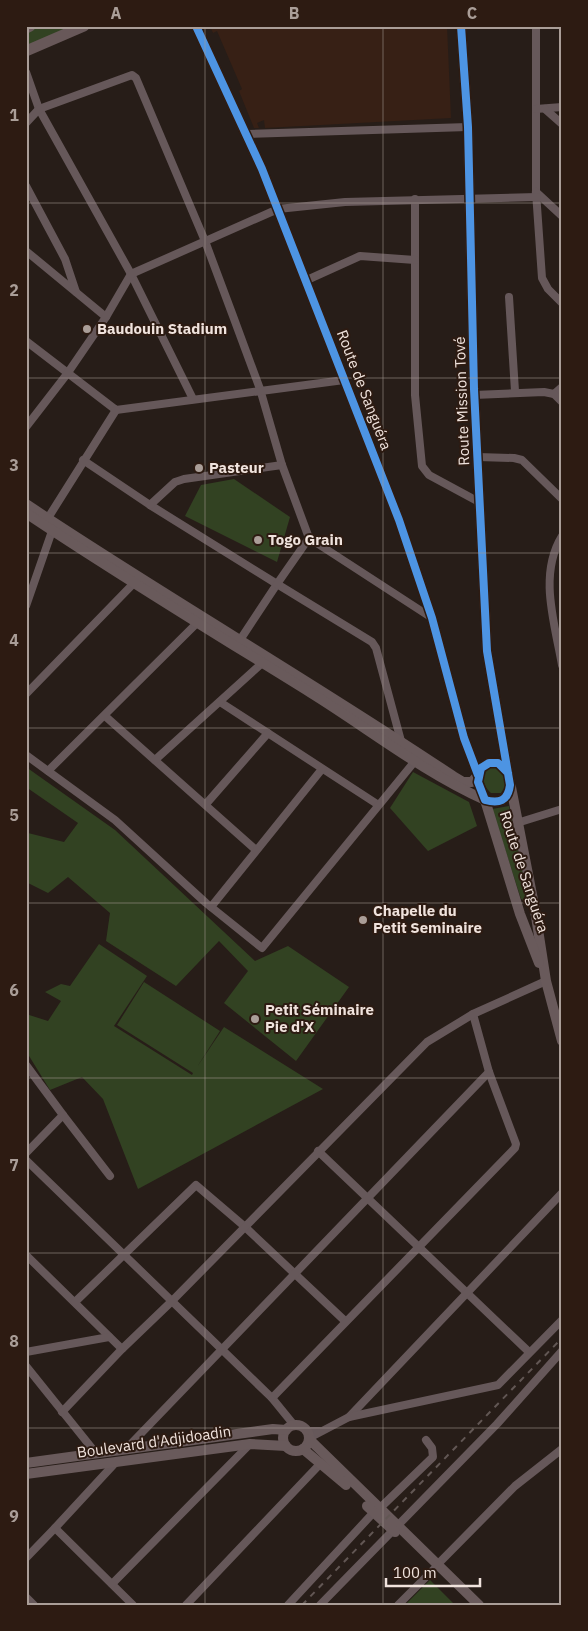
<svg xmlns="http://www.w3.org/2000/svg" width="588" height="1631" viewBox="0 0 588 1631" font-family="'IBM Plex Sans',sans-serif">
<style>
.built{fill:#372015}
.green{fill:#324222}
.lines{fill:none;stroke-linecap:round;stroke-linejoin:round}
.street{stroke:#66585a;stroke-width:8}
.secondary{stroke:#695a5b;stroke-width:10}
.primary{stroke:#685859;stroke-width:11}
.rail{stroke:#625754;stroke-width:2;stroke-dasharray:6 6;stroke-linecap:butt}
.cycleway-casing{stroke:#2d1b12;stroke-width:11}
.cycleway{stroke:#4d94e3;stroke-width:8}
.grid{fill:none;stroke:#aa9e98;stroke-width:1;stroke-opacity:0.55}
.poi-dot{fill:#aa9e98;stroke:#2d1b12;stroke-width:2}
.labels{text-anchor:middle;stroke-width:4;stroke-linejoin:round;paint-order:stroke}
.poi-label{font-size:15px;font-weight:bold;fill:#f0e3dd;stroke:#2d1b12;text-anchor:start}
.street-label{font-size:15px;fill:#f0e3dd;stroke:#2d1b12}
.neatline{fill:none;stroke:#aa9e98;stroke-width:2}
.grid-label{font-size:16px;text-anchor:middle;font-weight:bold;fill:#aa9e98}
</style>
<rect width="100%" height="100%" fill="#271d18"/>
<!-- built -->
<polygon class="built" points="210,26 447,26 451,118 265,128 264,120 257,123 259,128 254,128 239,91 242,89 217,31 213,33"/>
<!-- green -->
<g class="green">
<polygon points="40,26 73,26 26,46 26,32"/>
<polygon points="234,479 290,517 277,562 185,516 201,485"/>
<polygon points="26,767 115,830 255,961 288,946 349,987 296,1061 224,1003 248,971 219,941 176,986 106,941 110,913 68,877 48,893 26,882 26,835 28,833 64,842 78,823 26,787"/>
<path d="M490,768H496L503,774L506,785L501,793H491C483,786 480,775 490,768Z"/>
<polygon points="413,772 469,802 477,826 428,851 390,808"/>
<polygon points="509,806 528,896 525,901 521,899 492,809"/>
<polygon points="99,944 147,976 114,1026 192,1075 193,1073 117,1025 144,982 220,1031 197,1067 224,1027 323,1089 138,1189 103,1099 82,1077 50,1090 26,1051 26,1014 48,1021 61,1001 45,992 61,984 70,986"/>
<polygon points="430,1580 455,1605 405,1605"/>
</g>
<g class="lines">
<!-- street -->
<g class="street">
<polyline points="536,26 536,192 542,278 548,289 562,303"/>
<polyline points="26,72 39,109 131,274 193,399"/>
<polyline points="536,109 562,107"/>
<polyline points="545,109 562,124"/>
<polyline points="26,123 39,109 132,75 136,78 205,241 233,316 260,389 282,465 309,538 432,618"/>
<polyline points="247,134 468,127"/>
<polyline points="26,186 65,259 76,292"/>
<polyline points="536,192 562,216"/>
<polyline points="415,199 415,395 422,466 429,475 479,502"/>
<polyline points="26,251 106,317"/>
<polyline points="307,280 360,256 415,260"/>
<polyline points="509,297 515,391"/>
<polyline points="26,341 116,410 344,380"/>
<polyline points="554,394 562,387"/>
<polyline points="474,395 544,392 554,394 562,402"/>
<polyline points="26,427 67,374 106,317 131,274 278,209 345,202 537,197"/>
<polyline points="478,457 514,458 522,460 562,499"/>
<polyline points="83,460 150,505 277,584 240,640"/>
<polyline points="150,505 175,482 184,479 282,465"/>
<polyline points="48,518 116,410"/>
<path d="M562,536C538,575 555,624 562,665"/>
<polyline points="309,538 277,584 372,642 376,648 401,741"/>
<polyline points="26,606 52,531"/>
<polyline points="26,694 134,583"/>
<polyline points="220,702 377,804"/>
<polyline points="105,716 256,850"/>
<polyline points="26,755 115,820 206,903 262,948 415,761"/>
<polyline points="155,760 261,664"/>
<polyline points="48,771 196,624"/>
<polyline points="206,804 268,733"/>
<polyline points="517,823 562,809"/>
<polyline points="211,907 322,769"/>
<polyline points="26,1065 63,1115 26,1153"/>
<polyline points="63,1115 110,1176"/>
<polyline points="318,1151 529,1352"/>
<polyline points="26,1160 272,1398 294,1425"/>
<polyline points="26,1255 122,1349"/>
<polyline points="75,1302 196,1185 244,1226 345,1321"/>
<polyline points="26,1352 109,1337"/>
<polyline points="26,1366 95,1452"/>
<polyline points="272,1398 515,1148 516,1144 489,1072 473,1014"/>
<polyline points="62,1412 122,1349 172,1301 427,1042 473,1014 546,981"/>
<polyline points="349,1417 562,1193"/>
<polyline points="307,1431 320,1431"/>
<polyline points="309,1438 349,1417 498,1385 562,1320"/>
<polyline points="126,1449 489,1072"/>
<polyline points="116,1462 55,1528 133,1605"/>
<polyline points="380,1508 433,1457 432,1448 426,1440"/>
<polyline points="26,1558 55,1528"/>
<polyline points="438,1564 515,1486 562,1449"/>
<polyline points="112,1584 250,1444"/>
<polyline points="26,1597 34,1605"/>
<polyline points="186,1605 321,1463"/>
<polyline points="288,1605 374,1512"/>
<polyline points="320,1605 497,1424 562,1351"/>
<polyline points="398,1605 434,1569"/>
</g>
<!-- secondary -->
<g class="secondary">
<polyline points="196,26 262,169 399,520 432,618 464,738 478,775"/>
<path d="M461,26L468,127L474,389L487,651L510,785C508,801 499,804 485,800L478,782L481,768L489,763H498L508,773"/>
<path d="M26,504C167,598 313,682 453,776L463,782H472L478,775"/>
<path d="M26,513C120,576 216,634 311,693C369,729 423,772 485,800"/>
<polyline points="511,787 535,910 546,981 562,1041"/>
<polyline points="485,800 520,914 539,963"/>
<circle cx="296" cy="1438" r="13"/>
<polyline points="309,1439 479,1605"/>
<polyline points="303,1449 346,1485"/>
<polyline points="26,1463 273,1429 286,1430"/>
<polyline points="26,1474 250,1444 286,1446"/>
<polyline points="367,1506 395,1532"/>
</g>
<!-- primary -->
<g class="primary">
<polyline points="26,28 30,26"/>
<polyline points="26,51 84,26"/>
</g>
<!-- rail -->
<polyline class="rail" points="302,1605 562,1338"/>
<!-- cycleway casing -->
<g class="cycleway-casing">
<g id="cycleway">
<polyline points="196,26 262,169 399,520 432,618 464,738 478,775"/>
<path d="M461,26L468,127L474,389L487,651L510,785C508,801 499,804 485,800L478,782L481,768L489,763H498L508,773"/>
</g>
</g>
<!-- cycleway -->
<use href="#cycleway" class="cycleway"/>
</g>
<!-- grid -->
<path class="grid" d="M205,26V1605M383,26V1605M26,203H562M26,378H562M26,553H562M26,728H562M26,903H562M26,1078H562M26,1253H562M26,1428H562"/>
<!-- markers -->
<g class="poi-dot">
<circle cx="87" cy="329" r="5"/>
<circle cx="199" cy="468" r="5"/>
<circle cx="258" cy="540" r="5"/>
<circle cx="363" cy="920" r="5"/>
<circle cx="255" cy="1019" r="5"/>
</g>
<g class="labels">
<!-- poi labels -->
<g class="poi-label">
<text x="97" y="334">Baudouin Stadium</text>
<text x="209" y="473">Pasteur</text>
<text x="268" y="545">Togo Grain</text>
<text x="373" y="916">Chapelle du<tspan x="373" dy="17">Petit Seminaire</tspan></text>
<text x="265" y="1015">Petit Séminaire<tspan x="265" dy="17">Pie d'X</tspan></text>
</g>
<!-- street labels -->
<g class="street-label">
<text transform="translate(364 390) rotate(69)" y="5">Route de Sanguéra</text>
<text transform="translate(462 401) rotate(-92)" y="5">Route Mission Tové</text>
<text transform="translate(524 872) rotate(72)" y="5">Route de Sanguéra</text>
<text transform="translate(154 1442) rotate(-8)" y="5">Boulevard d'Adjidoadin</text>
</g>
</g>
<!-- border -->
<rect width="588" height="1631" fill="none" stroke="#2d1b12" stroke-width="55"/>
<!-- scale -->
<path d="M386 1578v8h94v-8" fill="none" stroke="#f0e3dd" stroke-width="2.5"/>
<text x="393" y="1578" font-size="15" fill="#f0e3dd" stroke="#2d1b12" stroke-width="4" paint-order="stroke">100 m</text>
<rect x="28" y="28" width="532" height="1576" class="neatline"/>
<g class="grid-label">
<text x="116" y="19">A</text>
<text x="294" y="19">B</text>
<text x="472" y="19">C</text>
<text x="14" y="121">1</text>
<text x="14" y="296">2</text>
<text x="14" y="471">3</text>
<text x="14" y="646">4</text>
<text x="14" y="821">5</text>
<text x="14" y="996">6</text>
<text x="14" y="1171">7</text>
<text x="14" y="1347">8</text>
<text x="14" y="1522">9</text>
</g>
</svg>
